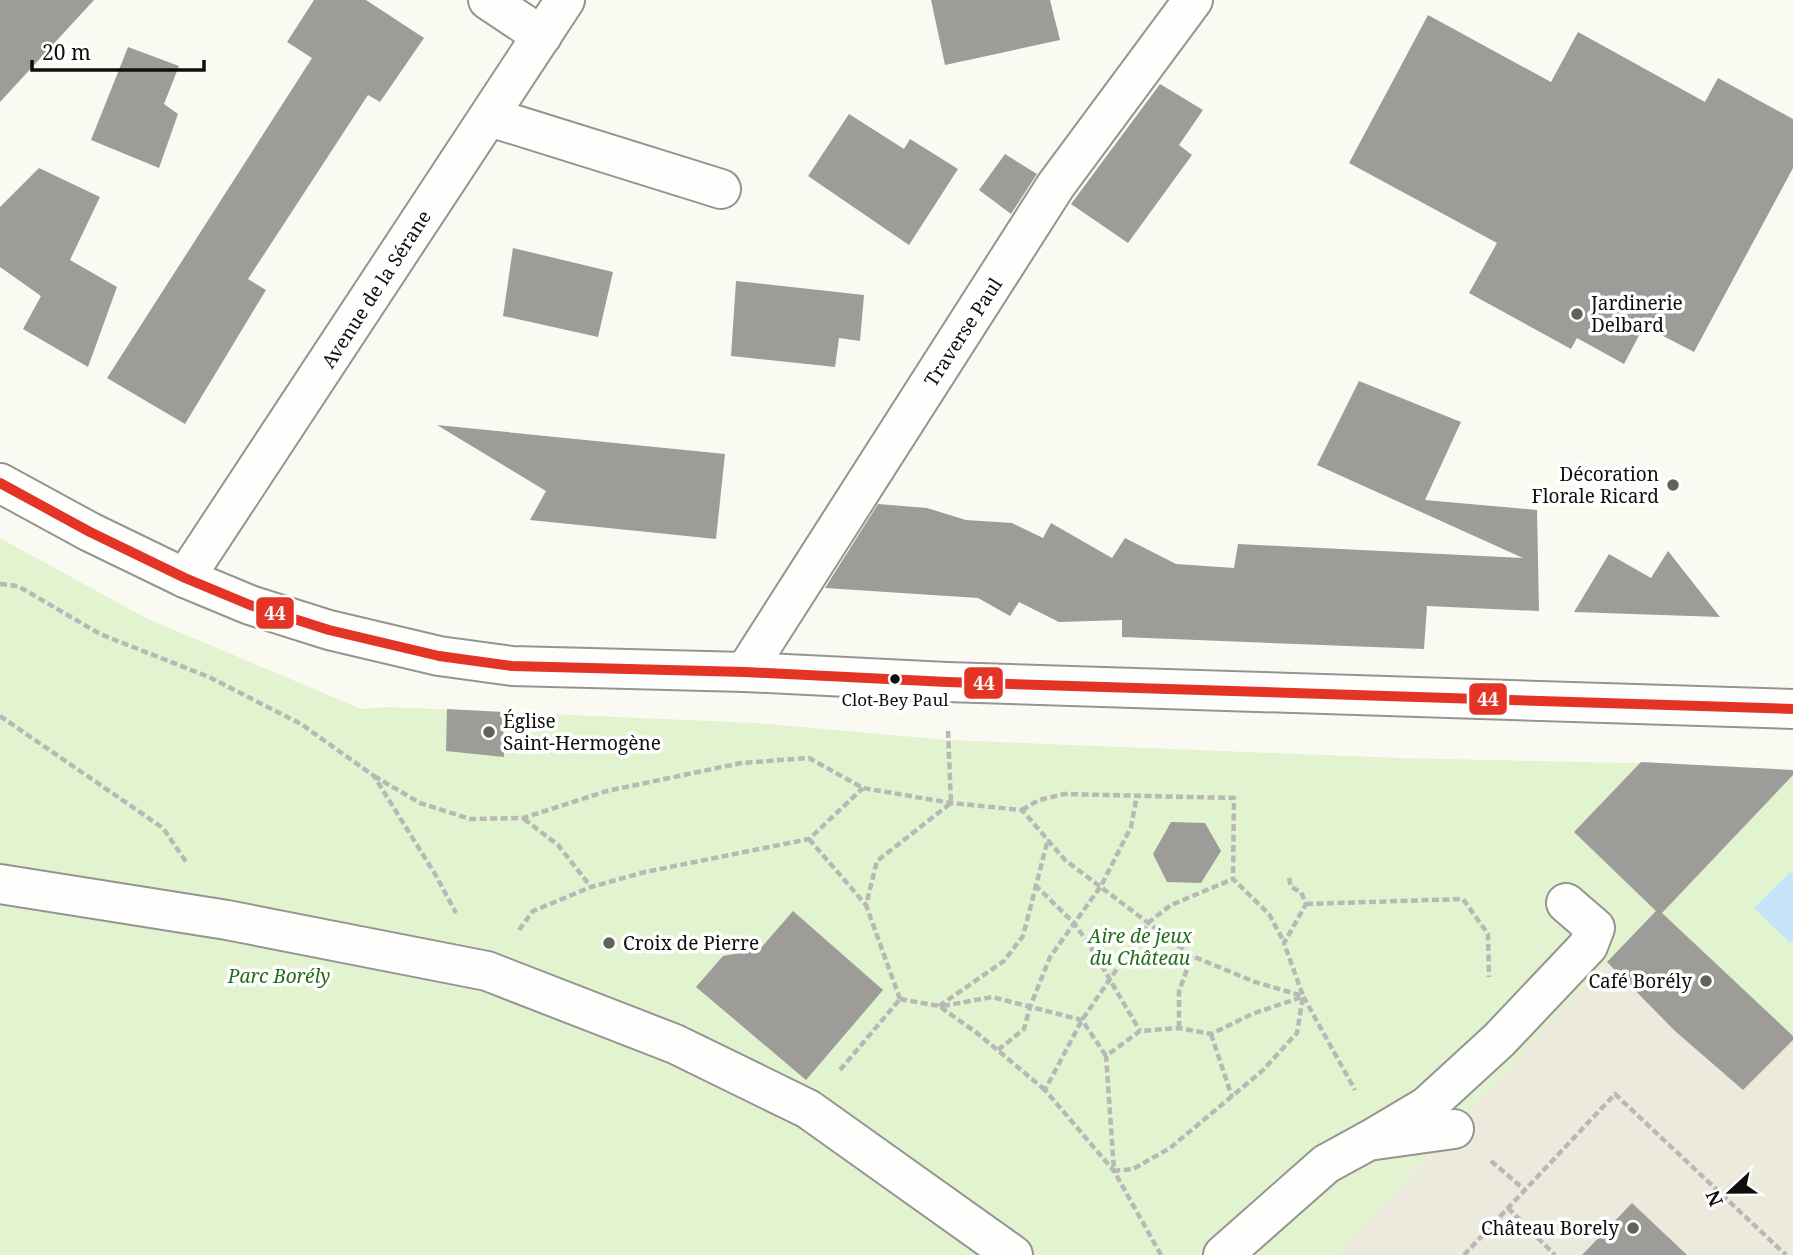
<svg xmlns="http://www.w3.org/2000/svg" width="1793" height="1255" viewBox="0 0 1793 1255" font-family="'Noto Serif',serif">
<style>
.green{fill:#e2f3d0}
.plaza{fill:#ece9dd}
.water{fill:#c5e3f9}
.building{fill:#9e9c98}
.lines{fill:none;stroke-linecap:round;stroke-linejoin:round}
.minor-casing{stroke:#959491;stroke-width:42}
.path{stroke:#b8b8b6;stroke-width:4.5;stroke-dasharray:7 3.5;stroke-linecap:butt}
.minor{stroke:#fefefd;stroke-width:38}
.bus-1-casing{stroke:#fff;stroke-width:16}
.bus-1{stroke:#e43426;stroke-width:10}
.poi-dot{fill:#61615e;stroke:#fff;stroke-width:2.5}
.bus-dot{fill:#0e0e0e;stroke:#fff;stroke-width:2.5}
.labels{text-anchor:middle;stroke-width:7;stroke-linejoin:round;paint-order:stroke}
.bus-label{font-size:17px;fill:#0e0e0e;stroke:#fff}
.street-label{font-size:19px;fill:#0e0e0e;stroke:#fff}
.poi-label{font-size:19px;fill:#0e0e0e;stroke:#fff;text-anchor:start}
.park-label{font-size:19px;font-style:italic;fill:#236c18;stroke:#fff}
.line-badge{stroke:#fff;stroke-width:2.5}
.badge-label{font-size:19px;text-anchor:middle;font-weight:bold;fill:#fff}
</style>
<rect width="100%" height="100%" fill="#fbfaf2"/>
<!-- green -->
<polygon class="green" points="0,538 144,617 361,709 387,707 756,723 948,740 1400,758 1676,764 1793,770 1793,1255 0,1255"/>
<!-- plaza -->
<polygon class="plaza" points="1607,962 1675,1031 1743,1090 1793,1040 1793,1255 1684,1255 1679,1251 1680,1248 1635,1206 1582,1255 1336,1255"/>
<!-- water -->
<polygon class="water" points="1790,872 1793,875 1793,940 1790,943 1754,908"/>
<!-- building -->
<g class="building">
<polygon points="0,0 94,0 0,102"/>
<polygon points="314,0 366,0 424,38 380,102 368,95 248,279 266,290 185,424 107,378 312,58 287,42"/>
<polygon points="931,0 1050,0 1060,40 945,65"/>
<polygon points="1428,15 1551,82 1578,32 1705,102 1718,78 1793,119 1793,168 1694,352 1644,326 1624,364 1577,338 1571,349 1469,293 1497,243 1349,163"/>
<polygon points="128,47 179,66 164,104 178,114 159,168 91,140"/>
<polygon points="1160,84 1203,110 1179,145 1192,155 1128,243 1071,204"/>
<polygon points="849,114 904,149 910,139 958,169 909,245 808,176"/>
<polygon points="1005,154 1037,174 1011,214 979,190"/>
<polygon points="39,168 100,197 70,260 117,287 88,367 23,329 41,296 0,267 0,207"/>
<polygon points="513,248 613,272 598,337 503,316"/>
<polygon points="736,281 864,295 860,341 839,338 835,367 731,356"/>
<polygon points="1359,381 1461,422 1425,500 1537,510 1539,611 1427,606 1424,649 1122,637 1122,620 1059,622 1019,602 1010,616 978,598 825,588 878,504 927,508 966,520 1012,523 1043,538 1051,523 1112,558 1125,538 1176,564 1234,568 1238,544 1523,558 1317,465"/>
<polygon points="437,425 725,454 716,539 530,520 546,491"/>
<polygon points="1668,551 1720,617 1574,612 1609,554 1651,578"/>
<polygon points="447,709 503,712 504,757 446,751"/>
<polygon points="1641,762 1793,770 1793,775 1662,913 1793,1036 1793,1040 1743,1090 1675,1031 1607,962 1656,911 1574,832"/>
<polygon points="1171,822 1205,823 1221,851 1201,883 1167,882 1153,854"/>
<polygon points="793,911 883,990 806,1080 696,987 723,956 760,949"/>
<polygon points="1632,1203 1687,1255 1582,1255"/>
</g>
<g class="lines">
<!-- minor casing -->
<g class="minor-casing">
<g id="minor">
<polyline points="488,0 542,36"/>
<polyline points="490,117 721,189"/>
<polyline points="0,483 90,532 185,578 250,605 329,630 439,656 512,666 745,672 947,682 1793,709"/>
<polyline points="185,578 565,0"/>
<polyline points="745,672 1056,185 1193,0"/>
<polyline points="0,884 227,920 487,971 675,1044 808,1109 1013,1255"/>
<polyline points="1368,1141 1427,1106 1499,1040 1588,946 1595,928 1566,903"/>
<polyline points="1223,1255 1326,1164 1368,1141 1454,1129"/>
</g>
</g>
<!-- path -->
<g class="path">
<polyline points="0,584 18,586 100,634 209,677 301,724 374,776 435,874 456,913"/>
<polyline points="0,716 163,828 187,863"/>
<polyline points="374,776 420,803 470,819 523,818 607,791 741,763 809,758 863,788 951,803 1022,810 1065,860 1192,956 1255,982 1303,996 1355,1090"/>
<polyline points="1022,810 1039,800 1064,794 1234,798 1233,879 1269,914 1284,942"/>
<polyline points="524,819 558,845 591,887"/>
<polyline points="809,839 866,905"/>
<polyline points="1289,878 1291,887 1301,892 1306,904 1284,943 1303,996 1297,1033 1262,1071 1170,1148 1133,1169 1114,1171 1106,1056 1140,1031 1179,1028 1211,1034 1252,1014 1302,997"/>
<polyline points="1035,885 1073,922 1089,944 1140,1031"/>
<polyline points="1306,904 1463,899 1488,934 1489,977"/>
<polyline points="519,930 533,911 591,887 645,872 809,839 863,788"/>
<polyline points="900,999 866,905 877,861 951,803 948,731"/>
<polyline points="900,999 939,1006 977,1033 1045,1090"/>
<polyline points="939,1006 1004,961 1023,936 1048,839"/>
<polyline points="943,1006 992,997 1082,1020 1106,1056"/>
<polyline points="1179,1028 1179,991 1192,956"/>
<polyline points="1211,1034 1232,1097"/>
<polyline points="998,1050 1024,1029 1030,1007 1050,957 1101,886 1131,827 1137,795"/>
<polyline points="840,1070 900,999"/>
<polyline points="1491,1161 1525,1190"/>
<polyline points="1508,1208 1555,1255"/>
<polyline points="1161,1255 1114,1171 1045,1090 1082,1020 1149,922 1171,905 1233,879"/>
<polyline points="1464,1255 1615,1094 1786,1255"/>
</g>
<!-- minor -->
<use href="#minor" class="minor"/>
<!-- bus-1 casing -->
<g class="bus-1-casing">
<polyline id="bus-1" points="0,483 90,532 185,578 250,605 329,630 439,656 512,666 745,672 947,682 1793,709"/>
</g>
<!-- bus-1 -->
<use href="#bus-1" class="bus-1"/>
</g>
<!-- markers -->
<g class="poi-dot">
<circle cx="1577" cy="314" r="7"/>
<circle cx="1673" cy="485" r="7"/>
<circle cx="489" cy="732" r="7"/>
<circle cx="609" cy="943" r="7"/>
<circle cx="1706" cy="981" r="7"/>
<circle cx="1633" cy="1228" r="7"/>
</g>
<circle class="bus-dot" cx="895" cy="679" r="6"/>
<g class="labels">
<!-- bus labels -->
<g class="bus-label">
<text x="895" y="706">Clot-Bey Paul</text>
</g>
<!-- street labels -->
<g class="street-label">
<text transform="translate(376 289) rotate(-57)" y="7">Avenue de la Sérane</text>
<text transform="translate(963 332) rotate(-57)" y="7">Traverse Paul</text>
</g>
<!-- poi labels -->
<g class="poi-label">
<text x="1591" y="310">Jardinerie<tspan x="1591" dy="22">Delbard</tspan></text>
<text x="1659" y="481" text-anchor="end">Décoration<tspan x="1659" dy="22">Florale Ricard</tspan></text>
<text x="503" y="728">Église<tspan x="503" dy="22">Saint-Hermogène</tspan></text>
<text x="623" y="950">Croix de Pierre</text>
<text x="1692" y="988" text-anchor="end">Café Borély</text>
<text x="1619" y="1235" text-anchor="end">Château Borely</text>
</g>
<!-- park labels -->
<g class="park-label">
<text x="1140" y="943">Aire de jeux<tspan x="1140" dy="22">du Château</tspan></text>
<text x="279" y="983">Parc Borély</text>
</g>
</g>
<g class="line-badge">
<rect x="255" y="596" width="40" height="34" rx="7" fill="#e43426"/>
<rect x="963" y="666" width="41" height="34" rx="7" fill="#e43426"/>
<rect x="1468" y="682" width="40" height="34" rx="7" fill="#e43426"/>
</g>
<g class="badge-label">
<text x="275" y="620">44</text>
<text x="984" y="690">44</text>
<text x="1488" y="706">44</text>
</g>
<!-- north arrow -->
<g transform="translate(1730 1192) rotate(248)" stroke="#ffffff" stroke-width="5" paint-order="stroke">
<path d="M0-5L12 26L0 18L-12 26Z" fill="#0e0e0e"/>
<text y="-10" font-size="19" font-weight="bold" text-anchor="middle" fill="#0e0e0e">N</text>
</g>
<!-- scale -->
<path d="M32 60v10h172v-10" fill="none" stroke="#0e0e0e" stroke-width="3.5"/>
<text x="42" y="60" font-size="21" fill="#0e0e0e" stroke="#ffffff" stroke-width="5" paint-order="stroke">20 m</text>
</svg>
